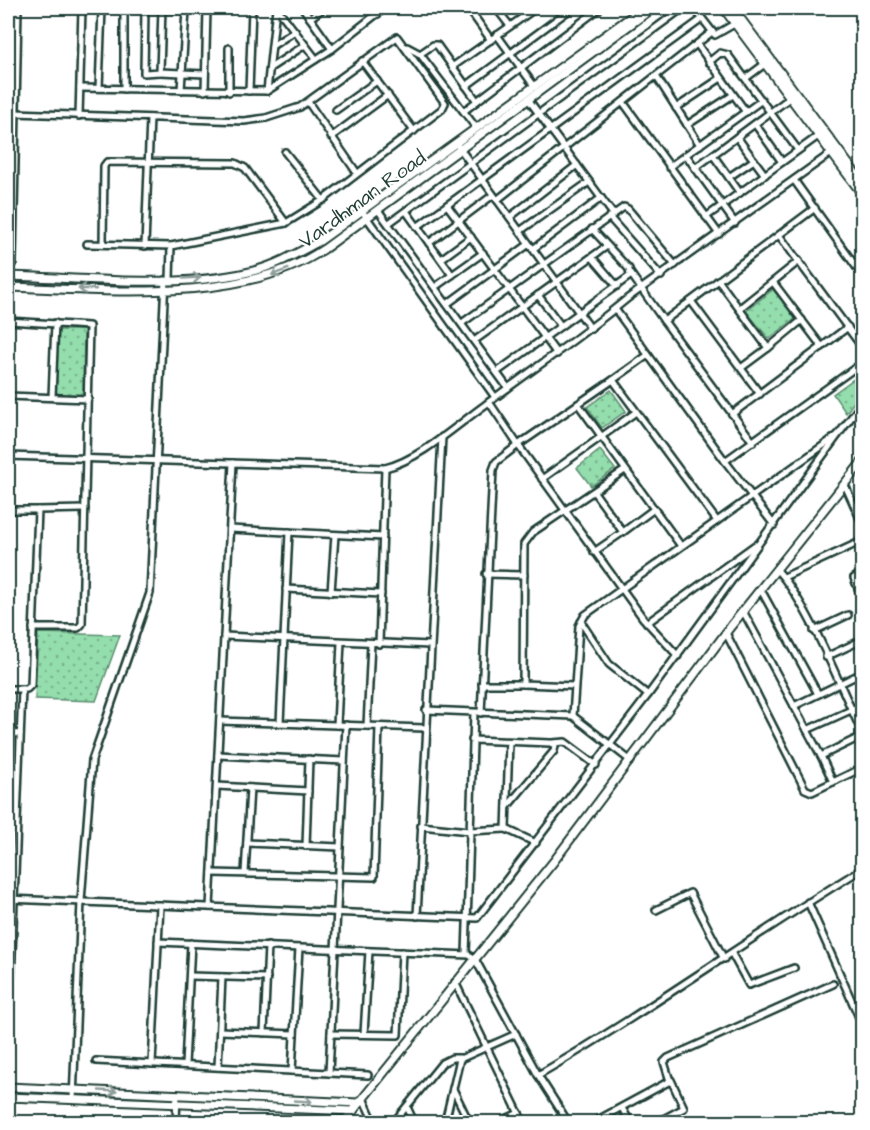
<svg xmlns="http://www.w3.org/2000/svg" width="870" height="1130" viewBox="0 0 870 1130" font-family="'Architects Daughter',sans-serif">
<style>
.park{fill:url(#park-dots);stroke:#5a8d70;stroke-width:1.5}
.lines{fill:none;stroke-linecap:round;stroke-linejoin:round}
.minor-casing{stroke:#1f3d34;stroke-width:10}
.tertiary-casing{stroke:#1f3d34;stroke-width:11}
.secondary-casing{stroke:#1f3d34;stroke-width:12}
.minor{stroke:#fff;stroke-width:5}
.tertiary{stroke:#fff;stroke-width:7}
.secondary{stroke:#fff;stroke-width:8}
.oneway{stroke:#8f9e9a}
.labels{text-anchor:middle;stroke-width:4.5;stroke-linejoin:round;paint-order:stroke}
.street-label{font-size:21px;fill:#1f3d34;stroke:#fff}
</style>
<defs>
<pattern id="park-dots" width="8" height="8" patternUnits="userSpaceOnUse" patternTransform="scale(1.5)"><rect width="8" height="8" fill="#94ddad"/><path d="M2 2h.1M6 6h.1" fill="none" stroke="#78b48e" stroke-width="1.8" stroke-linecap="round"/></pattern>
</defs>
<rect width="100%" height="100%" fill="#fff"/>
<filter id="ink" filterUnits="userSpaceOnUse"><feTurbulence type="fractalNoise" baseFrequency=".0167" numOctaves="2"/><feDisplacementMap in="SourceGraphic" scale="12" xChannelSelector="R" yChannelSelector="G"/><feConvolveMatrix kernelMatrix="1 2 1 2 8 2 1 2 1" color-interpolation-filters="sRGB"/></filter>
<g filter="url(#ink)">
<!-- park -->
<g class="park">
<polygon points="773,289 796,318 769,339 746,311"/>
<polygon points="54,330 84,330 83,397 52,396"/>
<polygon points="862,373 862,391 846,413 833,394"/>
<polygon points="611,390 626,411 602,428 587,407"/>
<polygon points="600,450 615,469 591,486 577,468"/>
<polygon points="38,633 120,635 96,701 35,699"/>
</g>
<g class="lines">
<!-- minor casing -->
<g class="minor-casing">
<g id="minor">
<polyline points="82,8 207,10"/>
<polyline points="145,8 144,73 160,72 162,8"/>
<polyline points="277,8 316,59"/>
<polyline points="303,8 332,49"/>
<polyline points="373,8 378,14 382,8"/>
<polyline points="468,8 491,40"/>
<polyline points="496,8 510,26"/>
<polyline points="694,8 715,35 736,23"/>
<polyline points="310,18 324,8"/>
<polyline points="497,35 535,87"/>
<polyline points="697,44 746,112"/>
<polyline points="272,46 295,31"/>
<polyline points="407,47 420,54 477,129"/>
<polyline points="420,54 433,45 437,45 477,101 600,8"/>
<polyline points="362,61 414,131"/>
<polyline points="709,62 720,53 728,55 798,150"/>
<polyline points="452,67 536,8"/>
<polyline points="270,68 305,45"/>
<polyline points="160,72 205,74"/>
<polyline points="656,76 700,145"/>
<polyline points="746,78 766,63"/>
<polyline points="466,86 572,8"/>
<polyline points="80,88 267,91 276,8"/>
<polyline points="99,88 102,8"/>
<polyline points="124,89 124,8"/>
<polyline points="181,90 186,10"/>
<polyline points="205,91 207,9"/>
<polyline points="249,91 252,8"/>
<polyline points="267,91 332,49 378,13"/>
<polyline points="229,92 229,48"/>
<polyline points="528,99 613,214"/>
<polyline points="308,102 357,173"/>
<polyline points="623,102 719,234"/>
<polyline points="676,108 721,78"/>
<polyline points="336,110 377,81"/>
<polyline points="464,111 477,101"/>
<polyline points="15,113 244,121 266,118 300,107 397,37 445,103 442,109 323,200 286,223 171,246 87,244"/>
<polyline points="79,116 82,8"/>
<polyline points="755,124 782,162"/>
<polyline points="687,125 733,95"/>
<polyline points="8,134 12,8"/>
<polyline points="331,137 388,95"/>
<polyline points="737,137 765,175"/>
<polyline points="458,146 591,329"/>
<polyline points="285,152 323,200"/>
<polyline points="686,155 735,223"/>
<polyline points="713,155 740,193"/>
<polyline points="669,167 762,100"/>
<polyline points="695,168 791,97"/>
<polyline points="729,177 754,160"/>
<polyline points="794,180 862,275"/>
<polyline points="497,200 712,32"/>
<polyline points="447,205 557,354"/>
<polyline points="378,210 508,388"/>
<polyline points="362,211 495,397"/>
<polyline points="406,211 452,275"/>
<polyline points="510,217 577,165"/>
<polyline points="609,217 661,276"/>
<polyline points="706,217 821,134"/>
<polyline points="389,223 683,8"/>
<polyline points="417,227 702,19"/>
<polyline points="520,231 589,182"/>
<polyline points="779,235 862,347"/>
<polyline points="429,243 493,195"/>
<polyline points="103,244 104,166 107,162 235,163 245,168 286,223"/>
<polyline points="145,246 150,118"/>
<polyline points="533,249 601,198"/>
<polyline points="592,257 617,286"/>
<polyline points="441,259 471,237"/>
<polyline points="631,274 664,321"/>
<polyline points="170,280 171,246"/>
<polyline points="718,280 768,348 802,320"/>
<polyline points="773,282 822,347"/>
<polyline points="10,287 10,266 13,263 18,8"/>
<polyline points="435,287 483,253"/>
<polyline points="538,295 561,326"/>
<polyline points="691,301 760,394"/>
<polyline points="447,304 529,244"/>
<polyline points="740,308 799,261"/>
<polyline points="615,309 725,461 862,363"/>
<polyline points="8,321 89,326 82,624 78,628 33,628"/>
<polyline points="462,323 624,207 628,209 675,265"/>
<polyline points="474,341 607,246"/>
<polyline points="741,368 768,348"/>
<polyline points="497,372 630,276 629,269 592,229"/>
<polyline points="613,380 648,355"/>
<polyline points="8,396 88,399"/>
<polyline points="52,397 55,323"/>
<polyline points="578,404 681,546"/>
<polyline points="732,414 848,327"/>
<polyline points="753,442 664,321 815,208"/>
<path d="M8,456L385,468C419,460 457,425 485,405C533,369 582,336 628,298L834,151"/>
<polyline points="725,461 774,525"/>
<polyline points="542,479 636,412"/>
<polyline points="845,485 862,523"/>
<polyline points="594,492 623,532 654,509"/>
<polyline points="8,510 38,510"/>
<polyline points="230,529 383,537"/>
<polyline points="594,552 623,532"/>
<path d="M777,570C811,608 839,685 862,732"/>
<polyline points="862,573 854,578 862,599"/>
<polyline points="486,574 524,575"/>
<polyline points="784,577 862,541"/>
<polyline points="286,589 381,594"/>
<polyline points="761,590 818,694"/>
<polyline points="331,592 335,535"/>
<polyline points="743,611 821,756 862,736"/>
<polyline points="581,622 609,664 648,695"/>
<polyline points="647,623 755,545"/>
<polyline points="814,631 848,615"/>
<polyline points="726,633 805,789 812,792 862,768"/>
<polyline points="224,636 430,645"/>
<polyline points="379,644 385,468"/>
<polyline points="678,656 643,618 518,445 613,380 717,521"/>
<polyline points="826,657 860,641"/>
<polyline points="482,684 523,684"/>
<polyline points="574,686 523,684 524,544 533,532 625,470"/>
<polyline points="8,689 27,689 31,685 38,510 85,509"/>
<polyline points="794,706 862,673"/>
<polyline points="426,710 573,716 631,761"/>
<polyline points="481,713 493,470 496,462 518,445 489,402"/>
<polyline points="573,716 579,626 585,615 838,435 862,403"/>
<polyline points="220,721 425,728"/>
<polyline points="280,723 289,532"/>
<polyline points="337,725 341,642"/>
<polyline points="367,726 371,643"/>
<polyline points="807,730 862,705"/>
<polyline points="8,733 20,734"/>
<polyline points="472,740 550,743 555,745 554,751 507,807"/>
<polyline points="552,743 565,742 596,765"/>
<polyline points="218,755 344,761"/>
<polyline points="821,756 833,782"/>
<polyline points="217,786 308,791"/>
<polyline points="421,826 469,831 506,829 509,742"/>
<polyline points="506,829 536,843"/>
<polyline points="247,843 340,847"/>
<polyline points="306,846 309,759"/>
<polyline points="212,873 374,877 379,727"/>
<polyline points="245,873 250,788"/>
<polyline points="8,899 477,918 648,695 838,435"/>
<polyline points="808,902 862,1024"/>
<polyline points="210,907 233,463"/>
<polyline points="656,910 690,893 724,959"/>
<polyline points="417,916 442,437"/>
<polyline points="158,942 469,955 475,959 538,1075"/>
<polyline points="466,954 474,713"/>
<polyline points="732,954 749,985 794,968"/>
<polyline points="190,976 267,978"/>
<polyline points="455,982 523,1122"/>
<polyline points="220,1031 294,1034"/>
<polyline points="264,1033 268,946"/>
<polyline points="331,1034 398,1035 402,952"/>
<polyline points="364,1034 369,951"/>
<polyline points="8,1060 22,689"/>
<polyline points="96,1061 368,1075"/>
<polyline points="152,1064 160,905"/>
<polyline points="185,1065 191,943"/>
<polyline points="218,1067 222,977"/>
<polyline points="292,1071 299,948"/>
<polyline points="329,1073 346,725"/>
<polyline points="453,1089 469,1122"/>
<polyline points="363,1098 374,1122"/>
<polyline points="73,1100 81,901 92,760 150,593 165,280"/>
<polyline points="407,1107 414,1122"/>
<polyline points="622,1108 630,1122"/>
<polyline points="176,1122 177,1094"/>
<polyline points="394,1122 442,1063 452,1058 460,1058"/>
<polyline points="445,1122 460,1059 516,1034"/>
<polyline points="499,1122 519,1113"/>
<path d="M568,1122L538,1075C649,1011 753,935 862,869"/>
<polyline points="594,1122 670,1081 664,1062 668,1058 833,984"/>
<polyline points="658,1122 684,1108 671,1080"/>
</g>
</g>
<!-- tertiary casing -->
<g class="tertiary-casing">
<g id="tertiary">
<path d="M8,276C82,278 186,290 257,270C279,264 299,252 320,241L643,8"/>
<path d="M8,287C104,290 242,305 324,249L653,8"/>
<polyline points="8,1087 359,1103"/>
<polyline points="8,1097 353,1111"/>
<polyline points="344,1122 554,861 731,626 862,462"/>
</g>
</g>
<!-- secondary casing -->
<g class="secondary-casing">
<g id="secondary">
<polyline points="724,8 862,193"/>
<polyline points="732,8 862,183"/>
</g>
</g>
<!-- minor -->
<use href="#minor" class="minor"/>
<!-- tertiary -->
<use href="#tertiary" class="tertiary"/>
<!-- secondary -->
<use href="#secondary" class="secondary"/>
</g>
<!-- one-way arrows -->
<defs><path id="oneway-shaft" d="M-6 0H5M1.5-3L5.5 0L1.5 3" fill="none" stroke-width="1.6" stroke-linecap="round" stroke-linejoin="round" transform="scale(1.5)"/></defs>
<g class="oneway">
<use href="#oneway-shaft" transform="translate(280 272) rotate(160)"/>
<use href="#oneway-shaft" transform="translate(192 278) rotate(-3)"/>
<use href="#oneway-shaft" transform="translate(87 289) rotate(-178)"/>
<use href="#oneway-shaft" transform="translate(108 1091) rotate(3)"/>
<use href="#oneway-shaft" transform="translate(303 1101) rotate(3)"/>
</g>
</g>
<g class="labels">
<!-- street labels -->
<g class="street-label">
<text transform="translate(362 199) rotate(-36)" y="7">Vardhman Road</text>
</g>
</g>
<!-- margin -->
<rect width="870" height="1130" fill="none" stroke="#fff" stroke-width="30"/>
<rect x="15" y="15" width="840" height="1100" fill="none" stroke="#1f3d34" stroke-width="2" filter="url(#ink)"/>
</svg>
